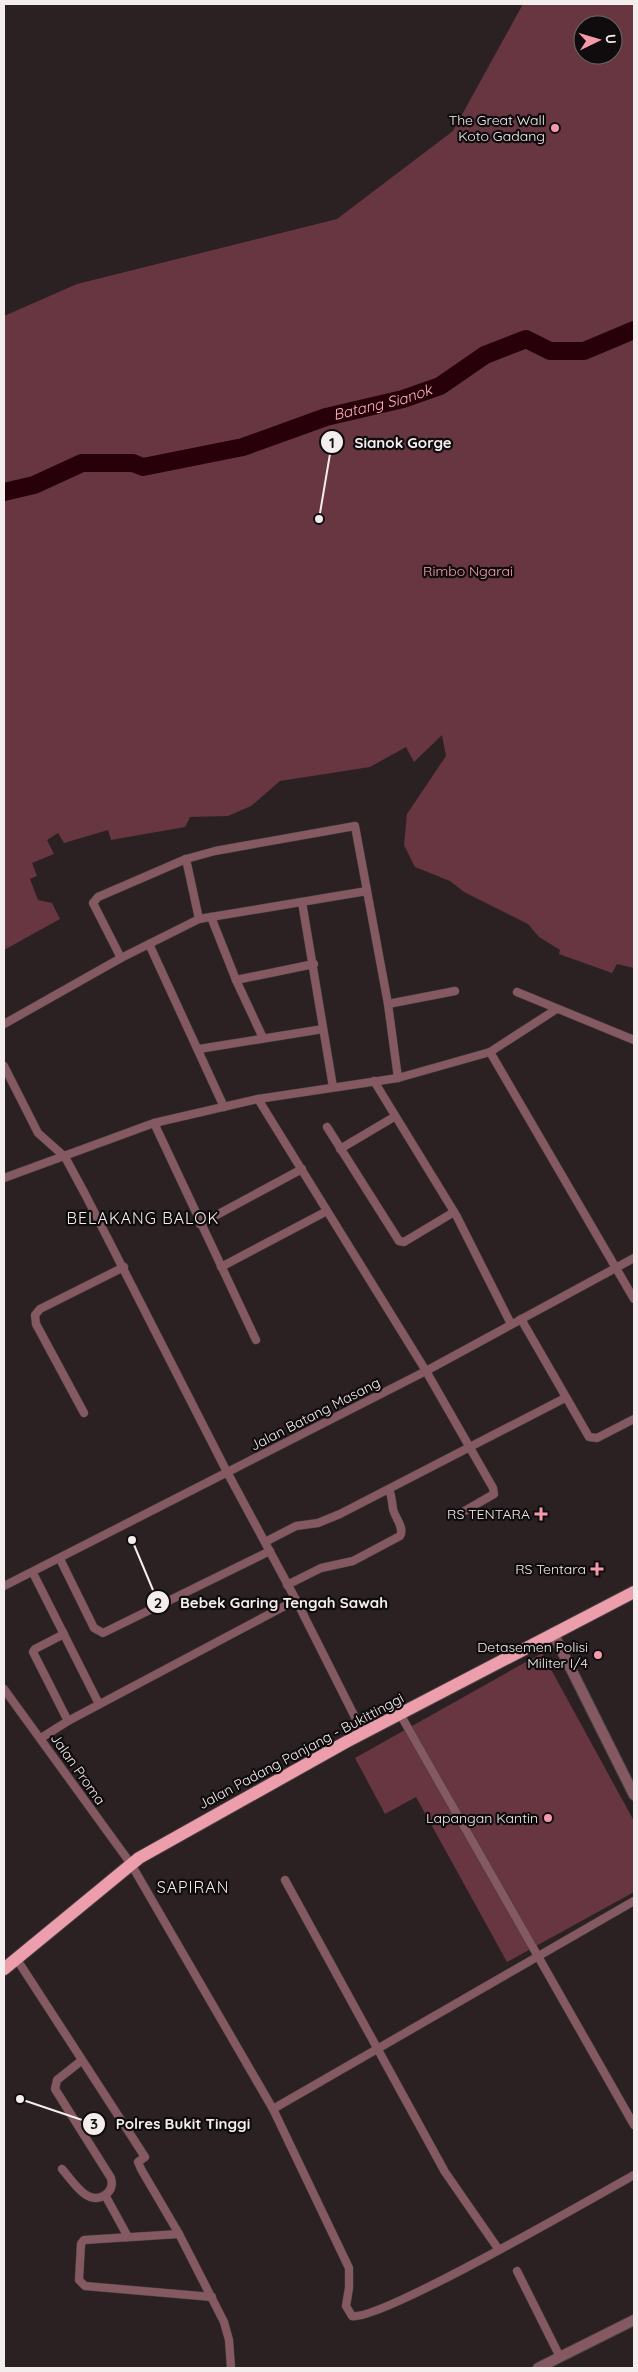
<svg xmlns="http://www.w3.org/2000/svg" width="638" height="2372" viewBox="0 0 638 2372" font-family="Quicksand,sans-serif">
<style>
.green{fill:#673640;fill-rule:evenodd}
.lines{fill:none;stroke-linecap:round;stroke-linejoin:round}
.river{stroke:#27000a;stroke-width:18}
.minor-casing{stroke:#473e3f;stroke-width:9}
.tertiary-casing{stroke:#473e3f;stroke-width:12}
.trunk-casing{stroke:#473e3f;stroke-width:14}
.minor{stroke:#855961;stroke-width:8}
.tertiary{stroke:#855961;stroke-width:10}
.trunk{stroke:#ed9eac;stroke-width:12}
.poi-dot{fill:#f39aab;stroke:#100c0d;stroke-width:2}
.labels{text-anchor:middle;stroke-width:4.5;stroke-linejoin:round;paint-order:stroke}
.poi-label{font-size:14px;fill:#f4edee;stroke:#100c0d;text-anchor:end}
.park-label{font-size:14px;fill:#f9a3b3;stroke:#100c0d}
.street-label{font-size:14px;fill:#f4edee;stroke:#100c0d}
.water-label{font-size:15px;font-style:italic;fill:#feb8c4;stroke:#100c0d}
.quarter-label{font-size:16px;letter-spacing:1px;fill:#f4edee;stroke:#100c0d}
.leader{fill:none;stroke:#f4edee;stroke-width:2}
.callout-dot{fill:#f4edee;stroke:#100c0d;stroke-width:2}
.mark-label{font-size:15px;text-anchor:middle;font-weight:bold;fill:#111}
.callout-label{font-size:15px;text-anchor:middle;font-weight:bold;fill:#f4edee;stroke:#100c0d;stroke-width:4.5;stroke-linejoin:round;paint-order:stroke}
</style>
<rect width="100%" height="100%" fill="#2b2123"/>
<!-- green -->
<g class="green">
<path d="M523,4H634V968L617,964L612,973L559,954L560,950L539,937L528,924L464,892L450,881L415,867L404,845L407,814L446,756L442,735L414,762L406,747L370,767L280,781L251,806L228,816L190,817L185,827L111,840L108,830L64,843L58,833L47,840L54,854L32,863L37,876L30,879L38,900L52,903L60,919L4,950V316L77,284L337,219L453,131ZM583,25H613V55H583Z"/>
<polygon points="542,1653 634,1821 634,1892 507,1962 416,1797 385,1814 355,1758"/>
</g>
<g class="lines">
<!-- river -->
<path class="river" id="s1" d="M4,492L34,485L82,463H133L143,467L243,447L326,417L403,399L440,386L485,355L526,339L550,351H584L634,330"/>
<!-- minor casing -->
<g class="minor-casing">
<g id="minor">
<polyline points="186,859 199,919"/>
<polyline points="302,902 333,1087"/>
<polyline points="211,917 236,980 263,1038"/>
<polyline points="149,944 224,1107"/>
<polyline points="121,958 93,903 98,897 186,859 215,851 355,826 388,1004 398,1078"/>
<polyline points="236,980 314,964"/>
<polyline points="517,992 634,1040"/>
<polyline points="388,1004 455,991"/>
<polyline points="4,1024 121,958 199,919 367,891"/>
<polyline points="199,1049 323,1029"/>
<polyline points="490,1052 634,1299"/>
<polyline points="4,1066 38,1133 65,1157 85,1194 227,1472 296,1600 363,1733"/>
<polyline points="374,1081 456,1215 511,1324"/>
<polyline points="258,1099 426,1371 493,1488 494,1494 456,1516"/>
<polyline points="154,1123 256,1340"/>
<polyline points="327,1127 399,1241 404,1242 454,1212"/>
<polyline points="340,1149 394,1117"/>
<polyline points="4,1178 154,1123 258,1099 398,1078 490,1052 555,1010"/>
<polyline points="200,1224 302,1169"/>
<polyline points="221,1267 327,1211"/>
<polyline points="521,1319 589,1437 597,1438 634,1419"/>
<polyline points="84,1413 36,1324 35,1315 40,1309 124,1267"/>
<polyline points="265,1542 296,1526 318,1523 340,1514 565,1398"/>
<polyline points="60,1559 94,1628 103,1633 270,1551"/>
<polyline points="33,1573 99,1704"/>
<path d="M287,1585L321,1568L353,1561L400,1536C405,1528 395,1518 393,1509C392,1501 392,1497 389,1489"/>
<polyline points="4,1586 426,1371 634,1258"/>
<polyline points="64,1634 35,1649 33,1652 68,1721 296,1600"/>
<path d="M4,1689L131,1864L273,2109L349,2268V2288L346,2306L352,2316C379,2322 596,2196 634,2175"/>
<polyline points="400,1714 634,2125"/>
<polyline points="41,1738 68,1721"/>
<polyline points="285,1880 445,2172 499,2250"/>
<polyline points="16,1958 145,2157 138,2162 141,2169 179,2234 224,2322 229,2340 231,2368"/>
<polyline points="273,2109 634,1901"/>
<path d="M62,2169C72,2180 87,2207 105,2195C111,2191 113,2185 111,2178L55,2089L57,2080L81,2061"/>
<polyline points="105,2195 128,2237"/>
<polyline points="179,2234 84,2240 81,2244 79,2280 85,2286 212,2297"/>
<polyline points="517,2271 560,2357"/>
</g>
</g>
<!-- tertiary casing -->
<g class="tertiary-casing">
<g id="tertiary">
<polyline points="553,1633 634,1795"/>
<polyline points="538,2368 634,2320"/>
</g>
</g>
<!-- trunk casing -->
<g class="trunk-casing">
<polyline id="trunk" points="4,1969 139,1858 346,1742 634,1592"/>
</g>
<!-- minor -->
<use href="#minor" class="minor"/>
<!-- tertiary -->
<use href="#tertiary" class="tertiary"/>
<!-- trunk -->
<use href="#trunk" class="trunk"/>
</g>
<!-- markers -->
<g class="poi-dot">
<circle cx="555" cy="128" r="5"/>
<path d="M538.5 1506.5h5v5h5v5h-5v5h-5v-5h-5v-5h5z"/>
<path d="M594.5 1561.5h5v5h5v5h-5v5h-5v-5h-5v-5h5z"/>
<circle cx="598" cy="1655" r="5"/>
<circle cx="548" cy="1818" r="5"/>
</g>
<g class="labels">
<!-- poi labels -->
<g class="poi-label">
<text x="545" y="125">The Great Wall<tspan x="545" dy="16">Koto Gadang</tspan></text>
<text x="530" y="1519">RS TENTARA</text>
<text x="586" y="1574">RS Tentara</text>
<text x="588" y="1652">Detasemen Polisi<tspan x="588" dy="16">Militer I/4</tspan></text>
<text x="538" y="1823">Lapangan Kantin</text>
</g>
<!-- park labels -->
<g class="park-label">
<text x="468" y="576">Rimbo Ngarai</text>
</g>
<!-- street labels -->
<g class="street-label">
<text transform="translate(315 1414) rotate(-27)" y="5">Jalan Batang Masang</text>
<text transform="translate(301 1751) rotate(-28)" y="5">Jalan Padang Panjang - Bukittinggi</text>
<text transform="translate(78 1769) rotate(55)" y="5">Jalan Proma</text>
</g>
<!-- water labels -->
<g class="water-label">
<text dy="5" stroke="none"><textPath href="#s1" startOffset="394">Batang Sianok</textPath></text>
</g>
<!-- quarter labels -->
<g class="quarter-label">
<text x="143" y="1224">BELAKANG BALOK</text>
<text x="193" y="1893">SAPIRAN</text>
</g>
</g>
<!-- callouts -->
<path class="leader" d="M319 519L332 442M132 1540L158 1602M20 2099L94 2124"/>
<g class="callout-dot">
<circle cx="319" cy="519" r="5"/>
<circle cx="132" cy="1540" r="5"/>
<circle cx="20" cy="2099" r="5"/>
<circle cx="332" cy="442" r="12"/>
<circle cx="158" cy="1602" r="12"/>
<circle cx="94" cy="2124" r="12"/>
</g>
<g class="mark-label">
<text x="332" y="448">1</text>
<text x="158" y="1608">2</text>
<text x="94" y="2129">3</text>
</g>
<g class="callout-label">
<text x="403" y="448">Sianok Gorge</text>
<text x="284" y="1608">Bebek Garing Tengah Sawah</text>
<text x="183" y="2129">Polres Bukit Tinggi</text>
</g>
<!-- border -->
<rect width="638" height="2372" fill="none" stroke="#f4edee" stroke-width="10"/>
<!-- north arrow -->
<g transform="translate(598 40) rotate(85)"><circle r="24" fill="#100c0d" stroke="#6b6667"/>
<path d="M0-4L9 19L0 12L-9 19Z" fill="#f39aab"/>
<text y="-8" font-size="14" font-weight="bold" text-anchor="middle" fill="#f4edee">U</text>
</g>
</svg>
